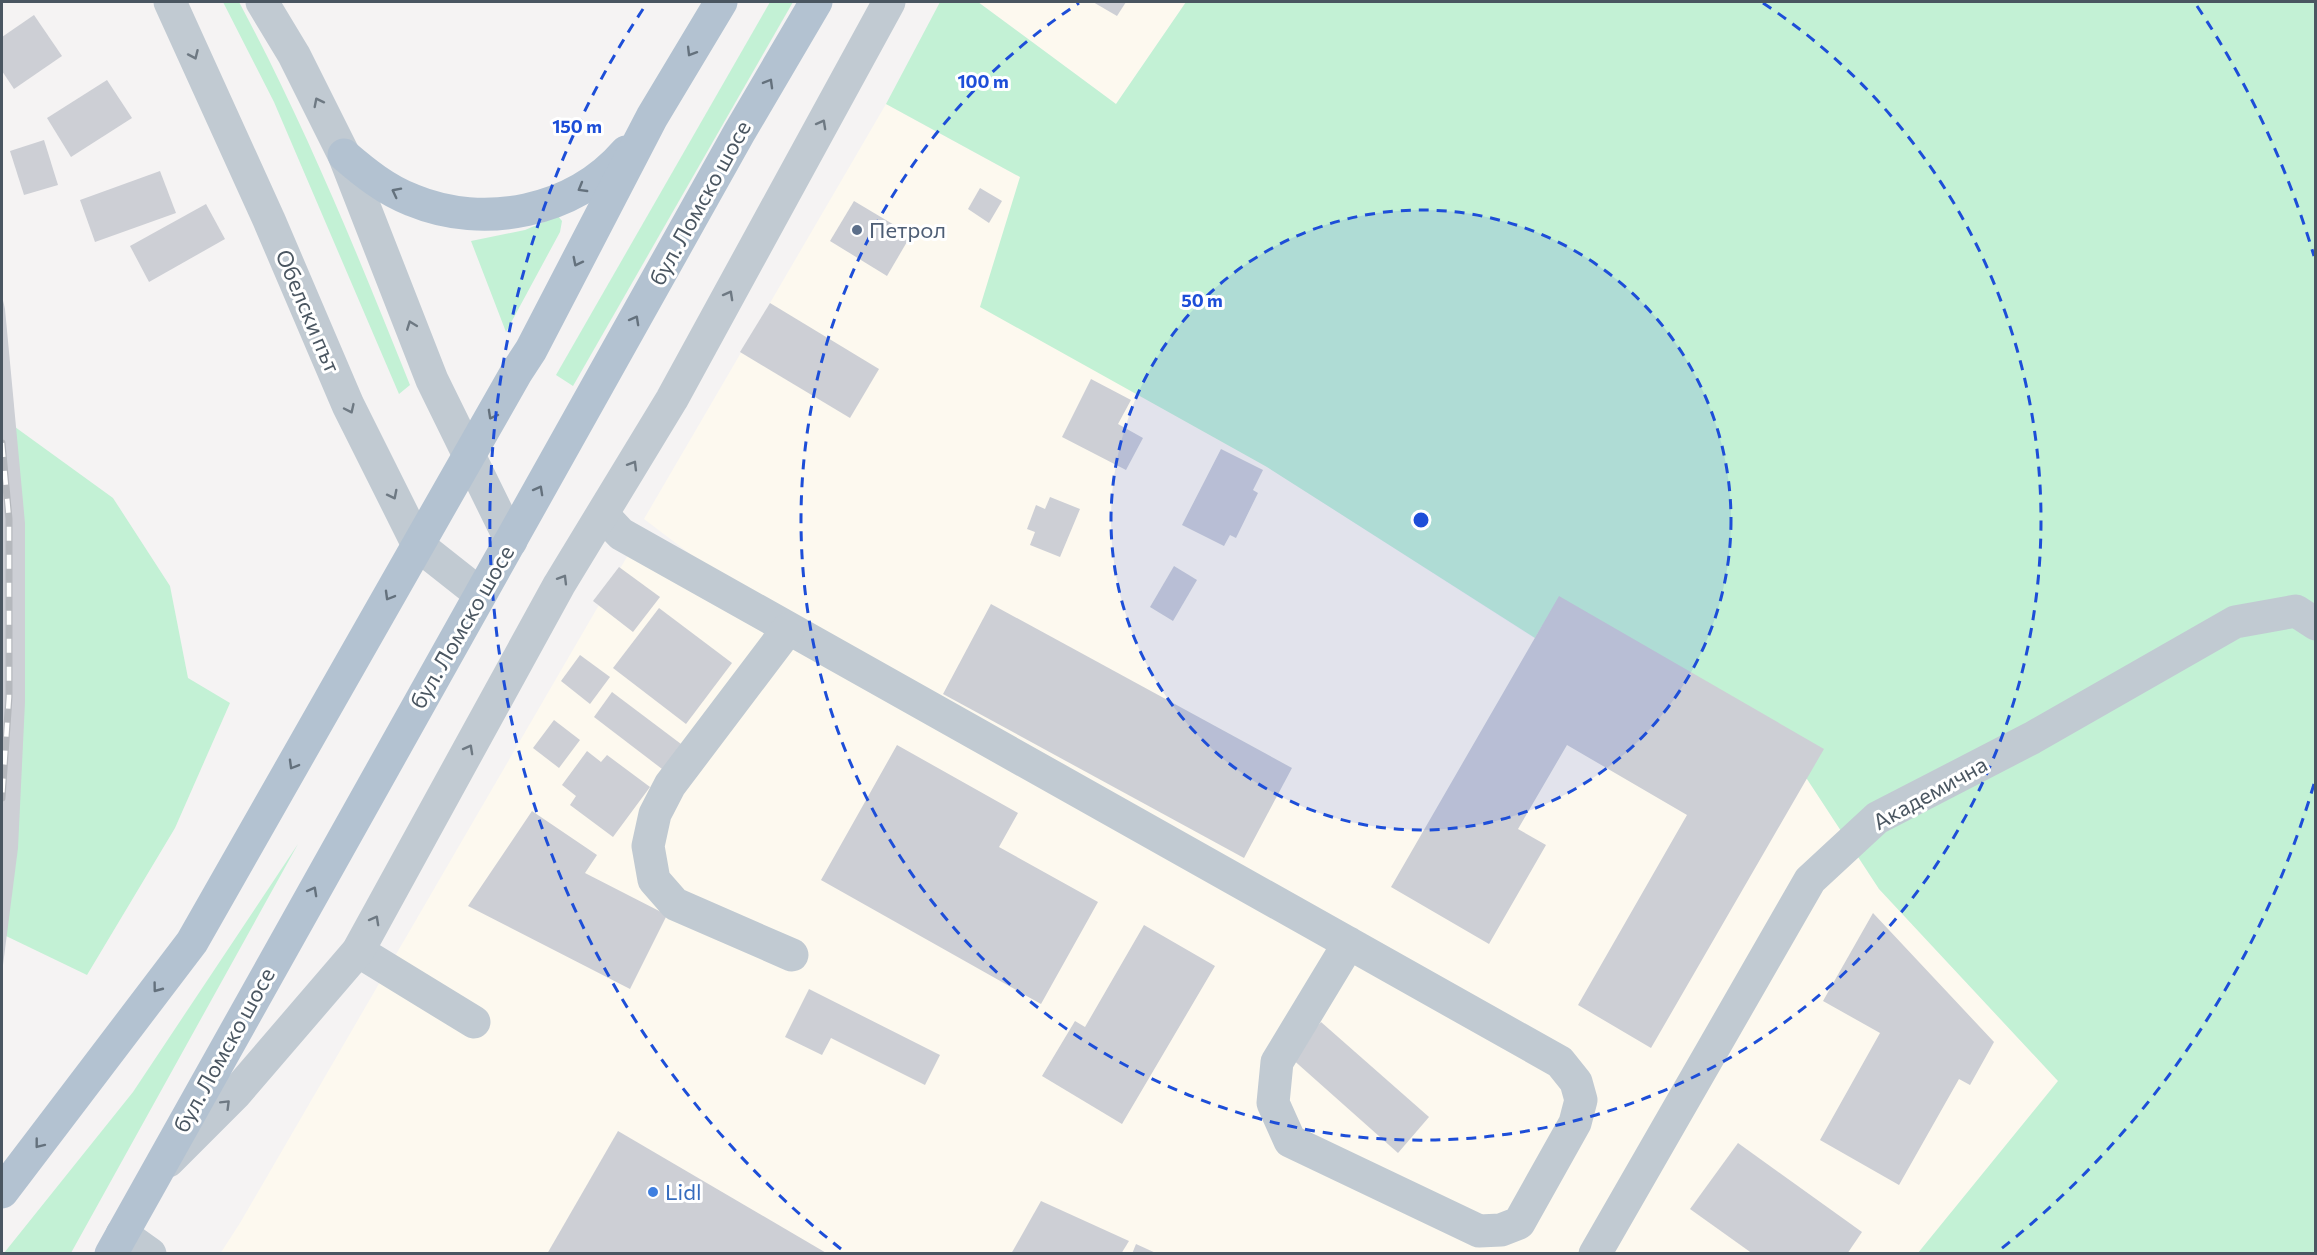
<svg xmlns="http://www.w3.org/2000/svg" width="2317" height="1255" viewBox="0 0 2317 1255" font-family="Commissioner,sans-serif">
<style>
.commercial{fill:#fdf9ef}
.green{fill:#c3f1d5}
.building{fill:#cdcfd5}
.lines{fill:none;stroke-linecap:round;stroke-linejoin:round}
.minor{stroke:#c1cad2;stroke-width:33}
.major{stroke:#b3c2d1;stroke-width:33}
.rail-casing{stroke:#b5b8bd;stroke-width:7}
.rail{stroke:#fff;stroke-width:4.5;stroke-dasharray:14;stroke-linecap:butt}
.oneway{stroke:#64717d}
.oneway2{stroke:#6e7983}
.ring{fill:none;stroke:#1d4ed8;stroke-width:3;stroke-dasharray:10 8}
.service-dot{fill:#5c6f8a;stroke:#fff;stroke-width:2}
.shop-dot{fill:#3f7fe0;stroke:#fff;stroke-width:2}
.labels{text-anchor:middle;stroke-width:6;stroke-linejoin:round;paint-order:stroke}
.street-label{font-size:22px;fill:#4a5661;stroke:#fff}
.service-label{font-size:22px;fill:#4e5e75;stroke:#fff;text-anchor:start}
.shop-label{font-size:22px;fill:#366cbe;stroke:#fff;text-anchor:start}
.centre{fill:#1d4ed8;stroke:#fff;stroke-width:3}
.ring-label{font-size:18px;text-anchor:middle;font-weight:bold;fill:#1d4ed8;stroke:#fff;stroke-width:6;stroke-linejoin:round;paint-order:stroke}
</style>
<rect width="100%" height="100%" fill="#f5f3f3"/>
<!-- commercial -->
<g class="commercial">
<polygon points="978,2 1186,2 1116,104"/>
<polygon points="886,104 1020,177 1267,467 1534,638 1542,625 1807,779 1879,889 2058,1081 1918,1253 220,1254 240,1223 628,555 785,626 644,519"/>
</g>
<!-- green -->
<g class="green">
<path d="M223,2H239C305,125 358,255 410,385L399,394L274,102Z"/>
<polygon points="770,2 793,2 573,386 556,375"/>
<polygon points="940,2 978,2 1116,104 1186,2 2315,2 2315,1253 1918,1253 2058,1081 1879,889 1807,779 1542,626 1535,638 1267,467 980,307 1020,177 886,104"/>
<polygon points="558,216 562,221 560,232 506,332 471,241 525,230"/>
<polygon points="15,427 113,498 170,586 188,678 230,703 175,828 87,975 6,936"/>
<polygon points="298,844 71,1253 4,1253 133,1092"/>
</g>
<!-- building -->
<g class="building">
<polygon points="1093,2 1126,2 1117,16"/>
<polygon points="34,15 62,56 14,89 2,71 2,37"/>
<polygon points="107,80 132,118 71,157 47,118"/>
<polygon points="44,140 58,185 24,195 10,151"/>
<polygon points="160,171 176,213 95,242 80,200"/>
<polygon points="980,188 1002,201 989,223 968,209"/>
<polygon points="854,201 911,235 887,276 830,241"/>
<polygon points="206,204 225,239 149,282 130,246"/>
<polygon points="2,296 5,309 25,523 25,702 18,848 3,965"/>
<polygon points="770,303 879,369 850,418 740,352"/>
<polygon points="1091,379 1131,400 1118,424 1143,438 1126,470 1062,437"/>
<polygon points="1221,449 1263,470 1253,490 1258,493 1236,538 1230,535 1224,546 1182,525"/>
<polygon points="1050,497 1080,509 1060,557 1030,545 1035,532 1027,529 1036,505 1045,509"/>
<polygon points="1174,566 1197,580 1173,621 1150,607"/>
<polygon points="619,567 660,597 633,632 593,601"/>
<polygon points="1559,596 1824,749 1651,1048 1578,1005 1687,815 1567,745 1518,829 1546,845 1489,944 1391,887"/>
<polygon points="991,604 1292,768 1244,858 943,694"/>
<polygon points="659,608 732,663 686,724 613,668"/>
<polygon points="580,655 610,677 590,704 561,681"/>
<polygon points="612,692 685,747 666,772 594,717"/>
<polygon points="554,720 580,740 559,768 533,748"/>
<polygon points="897,745 1018,813 999,847 1098,902 1041,1004 821,880"/>
<polygon points="587,751 601,762 607,755 650,787 613,837 570,805 576,796 562,785"/>
<polygon points="532,811 597,855 585,873 667,915 630,989 468,906"/>
<polygon points="1873,913 1994,1042 1970,1085 1959,1079 1899,1185 1820,1140 1880,1033 1823,1001"/>
<polygon points="1144,925 1215,966 1122,1124 1042,1076 1075,1021 1085,1027"/>
<polygon points="809,989 940,1055 925,1085 831,1038 822,1055 785,1037"/>
<polygon points="1321,1022 1429,1117 1398,1153 1290,1057"/>
<polygon points="618,1131 828,1254 547,1254"/>
<polygon points="1738,1143 1862,1232 1847,1254 1753,1254 1690,1209"/>
<polygon points="1041,1201 1129,1241 1121,1254 1011,1254"/>
<polygon points="1136,1244 1158,1254 1132,1254"/>
</g>
<g class="lines">
<!-- minor -->
<g class="minor">
<polyline points="170,2 269,220 348,405 418,545 480,594"/>
<polyline points="262,2 294,55 344,155 432,380 511,541"/>
<polyline points="603,515 621,534 1560,1062 1576,1082 1581,1100 1575,1123 1519,1223 1501,1230 1479,1231 1290,1141 1273,1103 1277,1062 1349,943"/>
<polyline points="788,629 670,785 655,814 648,846 654,880 675,904 792,955"/>
<polyline points="358,951 474,1022"/>
<polyline points="168,1161 236,1093 358,951 559,585 672,399 889,2"/>
<polyline points="122,1234 150,1254"/>
<polyline points="1595,1254 1810,880 1877,818 2032,738 2235,622 2296,611 2316,624"/>
</g>
<!-- major -->
<g class="major">
<path d="M344,155C365,173 386,190 412,200C484,230 574,212 626,152"/>
<polyline points="2,1192 192,942 516,373 531,350 652,117 721,2"/>
<polyline points="111,1254 739,133 816,2"/>
</g>
<!-- rail casing -->
<g class="rail-casing">
<polyline id="rail" points="2,443 9,519 9,697 2,798"/>
</g>
<!-- rail -->
<use href="#rail" class="rail"/>
</g>
<!-- one-way arrows -->
<defs><path id="oneway-chevron" d="M-2-3.5L2.5 0L-2 3.5" fill="none" stroke-width="1.6" stroke-linecap="round" stroke-linejoin="round" transform="scale(1.5)"/></defs>
<g class="oneway">
<use href="#oneway-chevron" transform="translate(691 52) rotate(121)"/>
<use href="#oneway-chevron" transform="translate(769 83) rotate(-60)"/>
<use href="#oneway-chevron" transform="translate(582 188) rotate(150)"/>
<use href="#oneway-chevron" transform="translate(396 192) rotate(-153)"/>
<use href="#oneway-chevron" transform="translate(577 262) rotate(117)"/>
<use href="#oneway-chevron" transform="translate(635 320) rotate(-61)"/>
<use href="#oneway-chevron" transform="translate(492 415) rotate(119)"/>
<use href="#oneway-chevron" transform="translate(539 490) rotate(-61)"/>
<use href="#oneway-chevron" transform="translate(389 596) rotate(120)"/>
<use href="#oneway-chevron" transform="translate(293 765) rotate(120)"/>
<use href="#oneway-chevron" transform="translate(313 891) rotate(-61)"/>
<use href="#oneway-chevron" transform="translate(157 988) rotate(127)"/>
<use href="#oneway-chevron" transform="translate(39 1144) rotate(128)"/>
</g>
<g class="oneway2">
<use href="#oneway-chevron" transform="translate(194 55) rotate(66)"/>
<use href="#oneway-chevron" transform="translate(318 102) rotate(-117)"/>
<use href="#oneway-chevron" transform="translate(822 124) rotate(-61)"/>
<use href="#oneway-chevron" transform="translate(729 295) rotate(-61)"/>
<use href="#oneway-chevron" transform="translate(411 325) rotate(-111)"/>
<use href="#oneway-chevron" transform="translate(350 409) rotate(65)"/>
<use href="#oneway-chevron" transform="translate(633 465) rotate(-59)"/>
<use href="#oneway-chevron" transform="translate(393 495) rotate(63)"/>
<use href="#oneway-chevron" transform="translate(563 579) rotate(-59)"/>
<use href="#oneway-chevron" transform="translate(469 749) rotate(-61)"/>
<use href="#oneway-chevron" transform="translate(375 920) rotate(-61)"/>
<use href="#oneway-chevron" transform="translate(226 1104) rotate(-45)"/>
</g>
<!-- distance rings -->
<circle cx="1421" cy="520" r="310" fill="#1d4ed8" fill-opacity=".12"/>
<g class="ring">
<circle cx="1421" cy="520" r="310"/>
<path d="M1763 3A620 620 0 1 1 1079 3"/>
<path d="M2314 784A931 931 0 0 1 2001 1249M841 1249A931 931 0 0 1 645 6M2197 6A931 931 0 0 1 2314 256"/>
</g>
<!-- markers -->
<circle class="service-dot" cx="857" cy="230" r="6"/>
<circle class="shop-dot" cx="653" cy="1192" r="6"/>
<g class="labels">
<!-- street labels -->
<g class="street-label">
<text transform="translate(700 203) rotate(-61)" y="8">бул. Ломско шосе</text>
<text transform="translate(308 311) rotate(67)" y="8">Обелски път</text>
<text transform="translate(462 627) rotate(-60)" y="8">бул. Ломско шосе</text>
<text transform="translate(1930 793) rotate(-29)" y="8">Академична</text>
<text transform="translate(224 1050) rotate(-61)" y="8">бул. Ломско шосе</text>
</g>
<!-- service labels -->
<g class="service-label">
<text x="869" y="238">Петрол</text>
</g>
<!-- shop labels -->
<g class="shop-label">
<text x="665" y="1200">Lidl</text>
</g>
</g>
<circle cx="1421" cy="520" r="9" class="centre"/>
<g class="ring-label">
<text x="983" y="88">100 m</text>
<text x="577" y="133">150 m</text>
<text x="1202" y="307">50 m</text>
</g>
<!-- border -->
<rect width="2317" height="1255" fill="none" stroke="#4a5661" stroke-width="6"/>
</svg>
